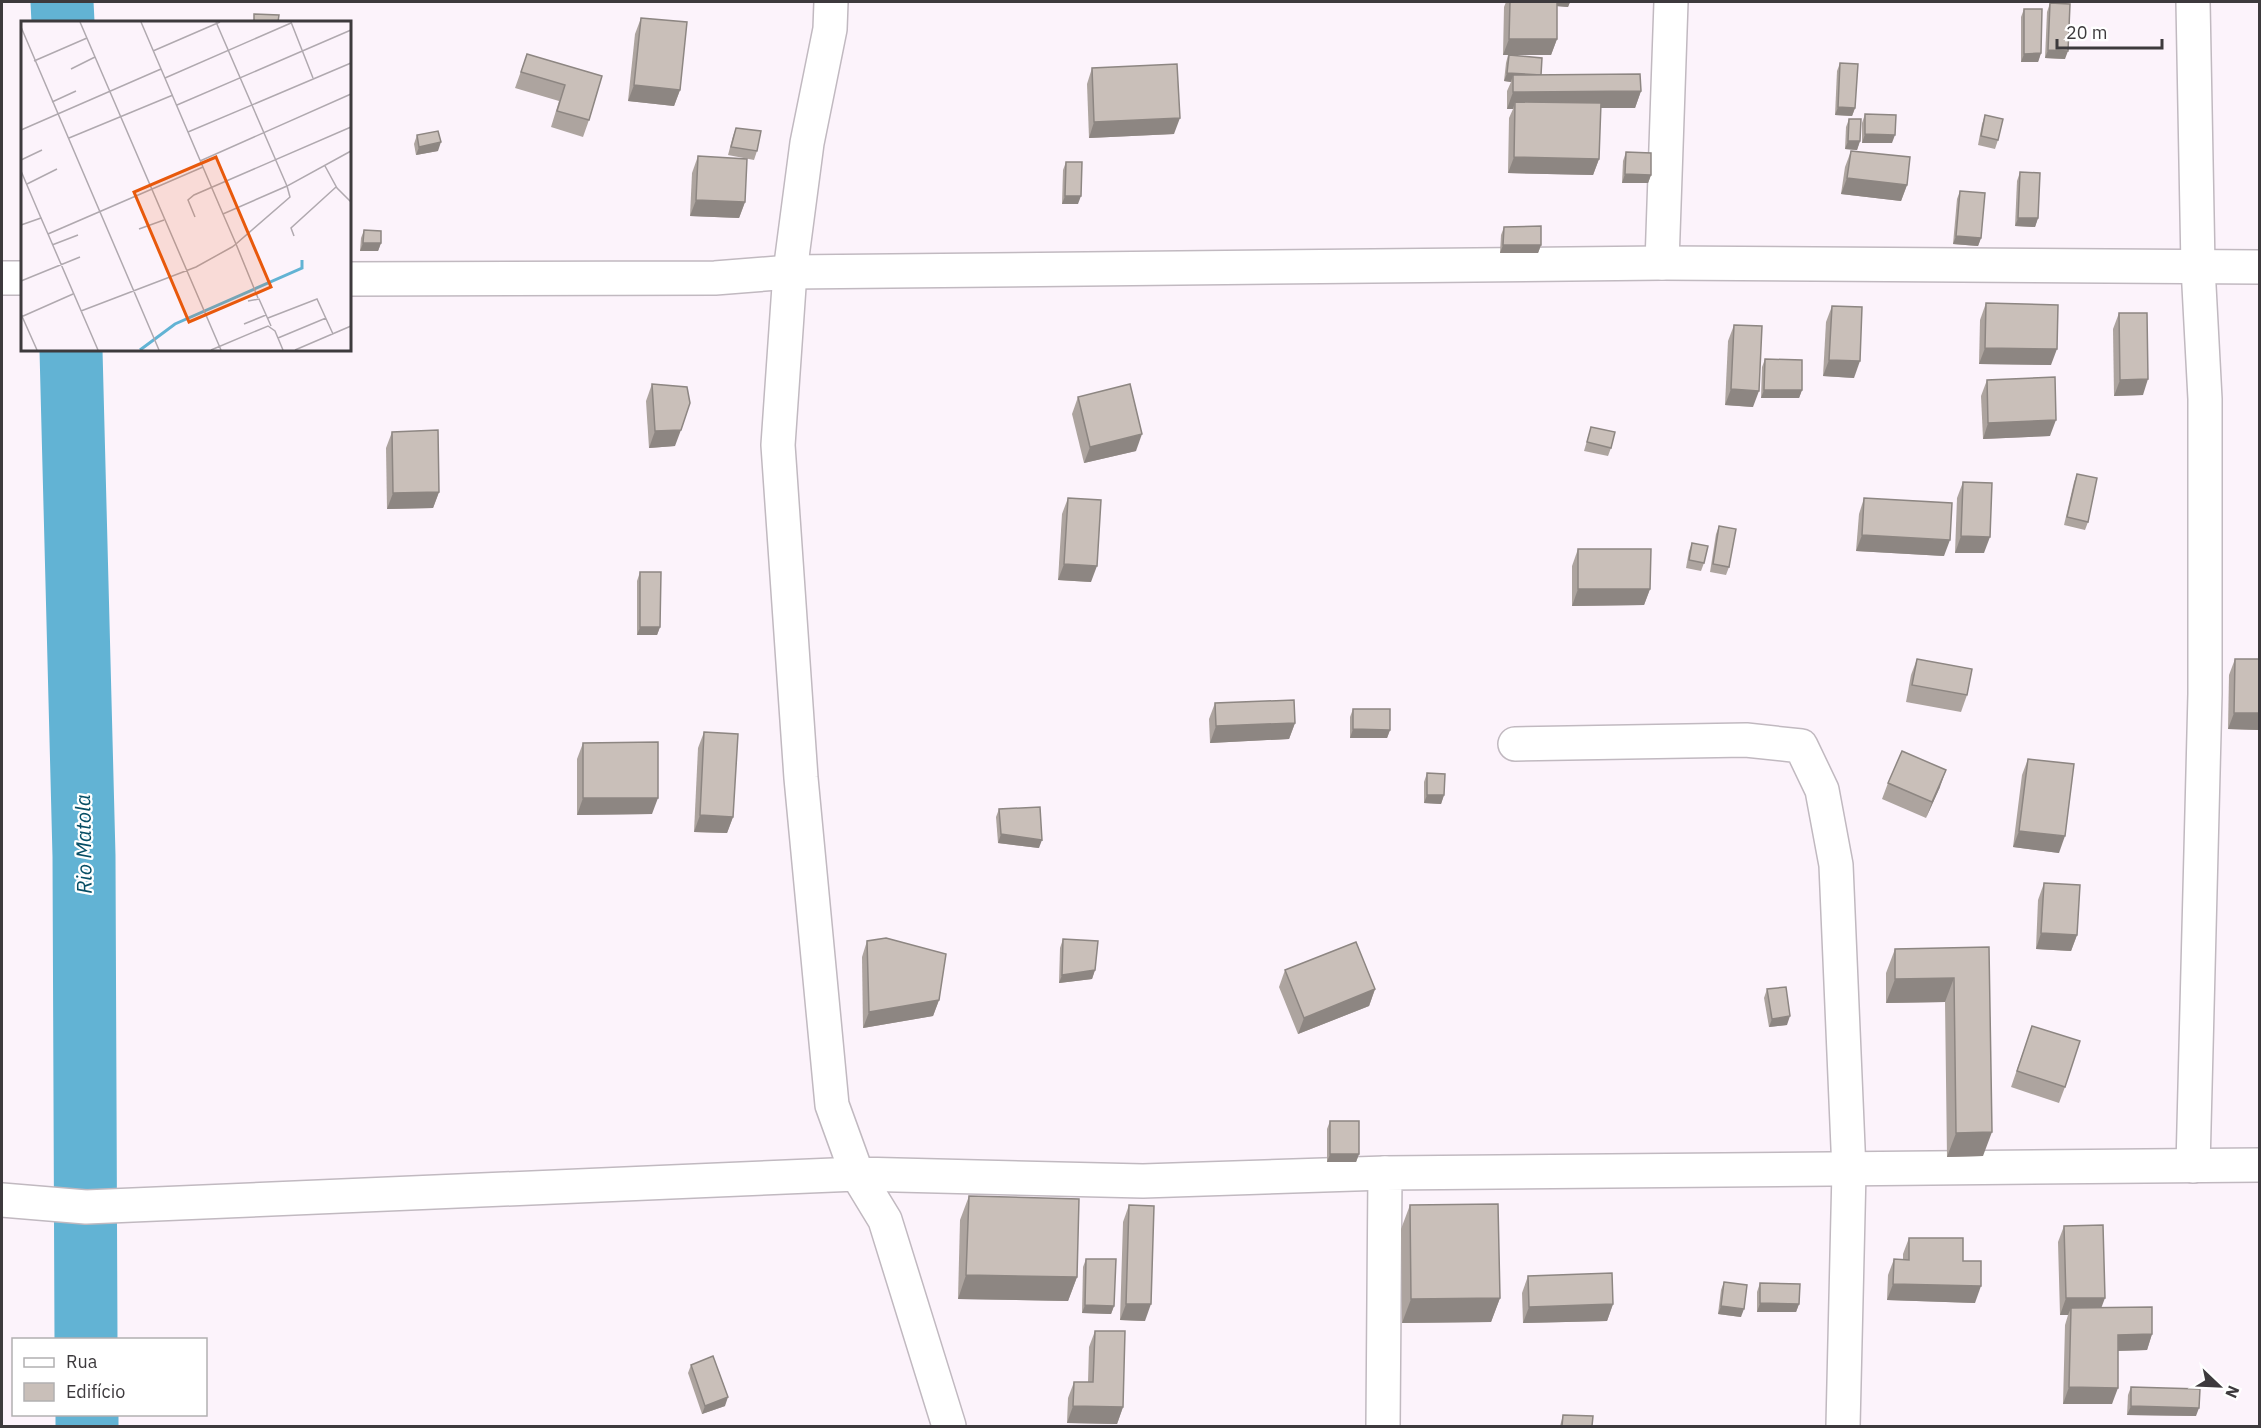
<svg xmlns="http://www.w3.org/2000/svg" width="2261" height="1428" viewBox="0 0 2261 1428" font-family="'IBM Plex Sans',sans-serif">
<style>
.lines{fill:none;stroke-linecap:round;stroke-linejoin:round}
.river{stroke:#62b3d4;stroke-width:63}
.street-casing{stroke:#c1b9c0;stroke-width:36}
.street{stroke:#fff;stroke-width:33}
.wall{fill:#ada49f}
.shaded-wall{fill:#8d8682}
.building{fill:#c9bfb9;stroke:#8d8682;stroke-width:1.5}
.labels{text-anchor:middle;stroke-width:4.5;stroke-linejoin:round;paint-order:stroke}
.water-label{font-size:21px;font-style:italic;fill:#064e65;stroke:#fff}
.inset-river{fill:none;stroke:#62b3d4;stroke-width:3}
.inset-road{fill:none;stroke:#b0a9af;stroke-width:1.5}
.view{fill:#e8590c;fill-opacity:0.15;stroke:#e8590c;stroke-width:3}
.inset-edge{fill:none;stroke:#3d3a3d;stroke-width:3}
</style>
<rect width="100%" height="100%" fill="#fcf3fb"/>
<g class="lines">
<!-- river -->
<g class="river">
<polyline points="62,2 63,22"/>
<polyline points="71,350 84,856 86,1340"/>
<polyline points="87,1414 87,1426"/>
</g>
<!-- street casing -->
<g class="street-casing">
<g id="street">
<polyline points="831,2 830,29 807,143 790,272 778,445 801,778 832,1105 857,1174 1143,1181 1385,1173"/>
<polyline points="2193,2 2198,267 2205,399 2205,694 2193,1166"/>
<polyline points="1662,263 1671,2"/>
<polyline points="2,278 22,278"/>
<polyline points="350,279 715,278 790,272 1662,263 2260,267"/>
<polyline points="1515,744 1746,740 1801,746 1822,790 1836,865 1849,1171 1843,1426"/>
<polyline points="2,1200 86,1207 857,1174 885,1220 949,1426"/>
<polyline points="1383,1426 1385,1173 2260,1165"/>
</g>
</g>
<!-- street -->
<use href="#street" class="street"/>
</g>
<!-- wall -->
<g class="wall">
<polygon points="1506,2 1570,2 1568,7 1557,6 1557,39 1551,55 1514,55 1541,75 1641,91 1635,108 1600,108 1599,159 1593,175 1508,173 1509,118 1513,109 1507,109 1507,91 1511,82 1504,81 1506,63 1508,55 1503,55 1504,7"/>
<polygon points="2050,3 2065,59 2045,58 2047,12"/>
<polygon points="2024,9 2041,53 2038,62 2021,62 2021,17"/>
<polygon points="641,18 680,90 674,106 628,101 635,34"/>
<polygon points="527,54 602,76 589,120 583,137 551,127 559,101 515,88"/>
<polygon points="1840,63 1855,108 1852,116 1835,115 1837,71"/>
<polygon points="1092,68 1174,134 1089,138 1087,84"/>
<polygon points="1865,114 1892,143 1862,143 1862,123"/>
<polygon points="1985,115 1998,140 1995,149 1978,145 1982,124"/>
<polygon points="1849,119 1860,141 1857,150 1845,149 1846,127"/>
<polygon points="736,128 757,151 754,160 728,155 733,136"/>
<polygon points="417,135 438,151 416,155 414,144"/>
<polygon points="1851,151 1907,185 1901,201 1841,194 1845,167"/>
<polygon points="1626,152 1651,175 1648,183 1622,183 1623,161"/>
<polygon points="698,156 745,202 739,218 690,216 692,173"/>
<polygon points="1066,162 1078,204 1062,204 1063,170"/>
<polygon points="2020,172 2038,218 2035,227 2015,226 2017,181"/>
<polygon points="1960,191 1981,238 1978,246 1953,244 1957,199"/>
<polygon points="1504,227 1541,245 1538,253 1500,253 1501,235"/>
<polygon points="364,230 381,243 378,251 360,251 361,238"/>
<polygon points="1986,303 2051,365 1979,364 1980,320"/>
<polygon points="1832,306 1854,378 1823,376 1826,322"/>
<polygon points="2119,313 2143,395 2114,396 2113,329"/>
<polygon points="1734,325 1753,407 1725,405 1728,341"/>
<polygon points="1765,359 1802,390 1799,398 1761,398 1762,367"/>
<polygon points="1987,380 2050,436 1983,439 1981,396"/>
<polygon points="652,384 675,446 649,448 646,401"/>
<polygon points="1078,397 1136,451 1084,463 1072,414"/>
<polygon points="1591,427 1611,448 1608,456 1584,451"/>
<polygon points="392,432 439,492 433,508 387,509 386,448"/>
<polygon points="2077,474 2088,522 2085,530 2064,525 2074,482"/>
<polygon points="1963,482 1984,553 1955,553 1957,498"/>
<polygon points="1068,498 1091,582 1058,580 1062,514"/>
<polygon points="1864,498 1944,556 1856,551 1859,514"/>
<polygon points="1719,526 1729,567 1726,575 1710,572 1716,534"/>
<polygon points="1692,543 1704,563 1701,571 1686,568 1689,551"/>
<polygon points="1578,549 1650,589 1644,605 1572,606 1572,566"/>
<polygon points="640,572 660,627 657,635 637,635 637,581"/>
<polygon points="1917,659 1967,695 1961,712 1906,702 1911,675"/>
<polygon points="2235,659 2259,659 2259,730 2228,729 2229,675"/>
<polygon points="1215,703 1295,723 1289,739 1210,743 1209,719"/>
<polygon points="1353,709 1390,730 1387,738 1350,738 1350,717"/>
<polygon points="704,732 733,817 727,833 694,832 698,748"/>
<polygon points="583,743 652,814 577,815 577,759"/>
<polygon points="2028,759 2059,853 2013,847 2022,775"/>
<polygon points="1427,773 1444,795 1441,804 1424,803 1424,782"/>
<polygon points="1888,783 1940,787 1926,818 1882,799"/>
<polygon points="999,809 1039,848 998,843 996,817"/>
<polygon points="2044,883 2077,935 2071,951 2036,949 2038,900"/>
<polygon points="1063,939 1095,970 1092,979 1059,983 1060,948"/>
<polygon points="867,941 939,1000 933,1016 863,1028 862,957"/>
<polygon points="1989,947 1983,1156 1947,1157 1945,1002 1886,1003 1886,973 1895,949"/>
<polygon points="1285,970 1375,989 1369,1006 1298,1034 1279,987"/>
<polygon points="1767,989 1787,1025 1769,1027 1764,998"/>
<polygon points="2032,1026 2065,1087 2059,1103 2011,1087"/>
<polygon points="1330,1121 1359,1154 1356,1162 1327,1162 1327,1129"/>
<polygon points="969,1196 1077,1277 1068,1301 958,1299 960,1220"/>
<polygon points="1129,1205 1145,1321 1120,1320 1123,1222"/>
<polygon points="1410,1205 1500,1298 1491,1322 1402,1323 1401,1229"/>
<polygon points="2064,1226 2101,1308 2152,1334 2147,1350 2118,1351 2112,1404 2063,1404 2065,1325 2068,1315 2060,1315 2058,1242"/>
<polygon points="1909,1238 1963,1261 1975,1303 1887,1300 1888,1275 1894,1259 1903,1259 1903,1254"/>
<polygon points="1086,1259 1114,1306 1111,1314 1082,1313 1083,1267"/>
<polygon points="1528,1276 1613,1304 1607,1321 1523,1323 1522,1293"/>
<polygon points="1724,1282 1741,1317 1718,1314 1721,1290"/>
<polygon points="1760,1283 1799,1304 1796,1312 1757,1312 1757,1292"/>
<polygon points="1095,1331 1123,1407 1117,1424 1067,1423 1068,1398 1074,1382 1088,1382 1089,1347"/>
<polygon points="691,1365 725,1406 702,1414 688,1373"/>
<polygon points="2131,1387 2196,1416 2127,1415 2128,1395"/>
<polygon points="1563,1415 1592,1426 1560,1426"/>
</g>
<!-- shaded-wall -->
<g class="shaded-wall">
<polygon points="1544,2 1570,2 1568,7 1542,5"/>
<polygon points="1509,39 1557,39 1551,55 1503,55"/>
<polygon points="2048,50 2068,51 2065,59 2045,58"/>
<polygon points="2041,53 2038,62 2021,62 2024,54"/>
<polygon points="1507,73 1541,76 1513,75 1511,82 1504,81"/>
<polygon points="634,85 680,90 674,106 628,101"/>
<polygon points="1641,91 1635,108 1515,108 1515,102 1513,109 1507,109 1513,92"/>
<polygon points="1838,107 1855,108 1852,116 1835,115"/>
<polygon points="1180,118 1174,134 1089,138 1094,122"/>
<polygon points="1865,134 1895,135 1892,143 1862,143"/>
<polygon points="1848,141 1860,141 1857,150 1845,149"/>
<polygon points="441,142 438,151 416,155 419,147"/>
<polygon points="1514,157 1599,159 1593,175 1508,173"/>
<polygon points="1625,174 1651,175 1648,183 1622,183"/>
<polygon points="1847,178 1907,185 1901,201 1841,194"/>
<polygon points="1065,196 1081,196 1078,204 1062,204"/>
<polygon points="696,200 745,202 739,218 690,216"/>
<polygon points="2018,218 2038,218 2035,227 2015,226"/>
<polygon points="1956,236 1981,238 1978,246 1953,244"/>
<polygon points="363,243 381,243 378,251 360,251"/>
<polygon points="1503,245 1541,245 1538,253 1500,253"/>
<polygon points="1985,348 2057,349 2051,365 1979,364"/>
<polygon points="1829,360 1860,361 1854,378 1823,376"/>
<polygon points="2148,379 2143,395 2114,396 2120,380"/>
<polygon points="1731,389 1759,391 1753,407 1725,405"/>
<polygon points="1764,390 1802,390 1799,398 1761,398"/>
<polygon points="2056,420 2050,436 1983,439 1988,423"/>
<polygon points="681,430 675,446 649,448 655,431"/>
<polygon points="1142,434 1136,451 1084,463 1090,447"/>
<polygon points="439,492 433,508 387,509 393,493"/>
<polygon points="1862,535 1950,540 1944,556 1856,551"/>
<polygon points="1961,536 1990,537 1984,553 1955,553"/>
<polygon points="1064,564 1097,566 1091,582 1058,580"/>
<polygon points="1578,589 1650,589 1644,605 1572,606"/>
<polygon points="640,627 660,627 657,635 637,635"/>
<polygon points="2234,713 2259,713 2259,730 2228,729"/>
<polygon points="1295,723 1289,739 1210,743 1216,726"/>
<polygon points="1353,729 1390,730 1387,738 1350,738"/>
<polygon points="1946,770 1940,787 1926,818 1932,802"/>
<polygon points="1427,795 1444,795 1441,804 1424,803"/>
<polygon points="583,798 658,798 652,814 577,815"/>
<polygon points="700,815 733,817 727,833 694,832"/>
<polygon points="2019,831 2065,836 2059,853 2013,847"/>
<polygon points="1001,834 1042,840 1039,848 998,843"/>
<polygon points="2041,933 2077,935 2071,951 2036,949"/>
<polygon points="1095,970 1092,979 1059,983 1062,975"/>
<polygon points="1954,978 1945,1002 1886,1003 1895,979"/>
<polygon points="1375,989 1369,1006 1298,1034 1304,1018"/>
<polygon points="939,1000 933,1016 863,1028 869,1012"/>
<polygon points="1790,1016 1787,1025 1769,1027 1772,1019"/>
<polygon points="1992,1132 1983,1156 1947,1157 1956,1133"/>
<polygon points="1330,1154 1359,1154 1356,1162 1327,1162"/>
<polygon points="966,1275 1077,1277 1068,1301 958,1299"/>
<polygon points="1893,1284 1981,1286 1975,1303 1887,1300"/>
<polygon points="1500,1298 1491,1322 1402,1323 1411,1299"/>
<polygon points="2066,1298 2105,1298 2099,1314 2071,1308 2068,1315 2060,1315"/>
<polygon points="1760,1303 1799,1304 1796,1312 1757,1312"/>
<polygon points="1126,1304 1151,1304 1145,1321 1120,1320"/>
<polygon points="1613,1304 1607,1321 1523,1323 1529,1307"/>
<polygon points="1085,1305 1114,1306 1111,1314 1082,1313"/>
<polygon points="1721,1306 1744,1309 1741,1317 1718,1314"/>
<polygon points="2152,1334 2147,1350 2112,1351 2118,1335"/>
<polygon points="2069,1387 2118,1388 2112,1404 2063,1404"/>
<polygon points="728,1397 725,1406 702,1414 705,1406"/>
<polygon points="1073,1406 1123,1407 1117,1424 1067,1423"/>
<polygon points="2131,1406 2199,1408 2196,1416 2127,1415"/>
</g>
<!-- building -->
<g class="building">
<polygon points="1510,2 1557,2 1557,39 1509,39"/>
<polygon points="2050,3 2070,4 2068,51 2048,50"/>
<polygon points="2024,9 2042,9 2041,53 2024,54"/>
<polygon points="254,14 279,15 278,22 254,22"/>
<polygon points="641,18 687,22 680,90 634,85"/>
<polygon points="527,54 602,76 589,120 557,111 565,85 521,72"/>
<polygon points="1509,55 1542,58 1541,75 1507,73"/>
<polygon points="1840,63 1858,64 1855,108 1838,107"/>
<polygon points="1177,64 1180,118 1094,122 1092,68"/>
<polygon points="1640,74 1641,91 1513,92 1513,75"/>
<polygon points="1515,102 1601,103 1599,159 1514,157"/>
<polygon points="1865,114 1896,115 1895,135 1865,134"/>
<polygon points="1985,115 2003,119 1998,140 1981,136"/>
<polygon points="1849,119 1861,119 1860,141 1848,141"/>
<polygon points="736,128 761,131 757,151 731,147"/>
<polygon points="438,131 441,142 419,147 417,135"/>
<polygon points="1851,151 1910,157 1907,185 1847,178"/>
<polygon points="1626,152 1651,153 1651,175 1625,174"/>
<polygon points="698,156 747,159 745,202 696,200"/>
<polygon points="1066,162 1082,162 1081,196 1065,196"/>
<polygon points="2020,172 2040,173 2038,218 2018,218"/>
<polygon points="1960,191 1985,193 1981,238 1956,236"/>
<polygon points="1541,226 1541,245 1503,245 1504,227"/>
<polygon points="364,230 381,231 381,243 363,243"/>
<polygon points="1986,303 2058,305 2057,349 1985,348"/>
<polygon points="1832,306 1862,307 1860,361 1829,360"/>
<polygon points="2119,313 2147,313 2148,379 2120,380"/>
<polygon points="1734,325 1762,326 1759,391 1731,389"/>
<polygon points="1765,359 1802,360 1802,390 1764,390"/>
<polygon points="2055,377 2056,420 1988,423 1987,380"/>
<polygon points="652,384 687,387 690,403 681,430 655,431"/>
<polygon points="1130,384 1142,434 1090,447 1078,397"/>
<polygon points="1591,427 1615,432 1611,448 1587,442"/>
<polygon points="438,430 439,492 393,493 392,432"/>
<polygon points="2077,474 2097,478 2088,522 2067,517"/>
<polygon points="1963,482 1992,483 1990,537 1961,536"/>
<polygon points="1068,498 1101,500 1097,566 1064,564"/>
<polygon points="1864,498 1952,503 1950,540 1862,535"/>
<polygon points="1719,526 1736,529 1729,567 1713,564"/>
<polygon points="1692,543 1708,546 1704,563 1689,560"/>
<polygon points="1578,549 1651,549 1650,589 1578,589"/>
<polygon points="640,572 661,572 660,627 640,627"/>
<polygon points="1917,659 1972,669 1967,695 1912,685"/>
<polygon points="2235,659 2259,659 2259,713 2234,713"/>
<polygon points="1294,700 1295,723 1216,726 1215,703"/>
<polygon points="1353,709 1390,709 1390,730 1353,729"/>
<polygon points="704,732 738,734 733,817 700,815"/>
<polygon points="658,742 658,798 583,798 583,743"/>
<polygon points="1902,751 1946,770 1932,802 1888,783"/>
<polygon points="2028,759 2074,764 2065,836 2019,831"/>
<polygon points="1427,773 1445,774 1444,795 1427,795"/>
<polygon points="1040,807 1042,840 1001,834 999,809"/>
<polygon points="2044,883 2080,885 2077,935 2041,933"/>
<polygon points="886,938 946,954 939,1000 869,1012 867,941"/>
<polygon points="1063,939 1098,941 1095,970 1062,975"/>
<polygon points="1356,942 1375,989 1304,1018 1285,970"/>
<polygon points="1989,947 1992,1132 1956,1133 1954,978 1895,979 1895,949"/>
<polygon points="1786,987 1790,1016 1772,1019 1767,989"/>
<polygon points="2032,1026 2080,1041 2065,1087 2017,1071"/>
<rect x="1330" y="1121" width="29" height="33"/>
<polygon points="969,1196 1079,1199 1077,1277 966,1275"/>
<polygon points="1498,1204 1500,1298 1411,1299 1410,1205"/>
<polygon points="1129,1205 1154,1206 1151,1304 1126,1304"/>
<polygon points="2103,1225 2105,1298 2066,1298 2064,1226"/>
<polygon points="1909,1238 1963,1238 1963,1261 1981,1261 1981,1286 1893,1284 1894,1259 1909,1260"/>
<polygon points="1086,1259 1116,1259 1114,1306 1085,1305"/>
<polygon points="1612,1273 1613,1304 1529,1307 1528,1276"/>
<polygon points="1724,1282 1747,1285 1744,1309 1721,1306"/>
<polygon points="1760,1283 1800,1284 1799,1304 1760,1303"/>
<polygon points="2152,1307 2152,1334 2118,1335 2118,1388 2069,1387 2071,1308"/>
<polygon points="1095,1331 1125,1331 1123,1407 1073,1406 1074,1382 1093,1382"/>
<polygon points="713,1356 728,1397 705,1406 691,1365"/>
<polygon points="2131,1387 2200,1389 2199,1408 2131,1406"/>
<polygon points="1563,1415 1593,1416 1592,1426 1562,1426"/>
</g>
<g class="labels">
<!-- water labels -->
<g class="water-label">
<text transform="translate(84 844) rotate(-91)" y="7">Rio Matola</text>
</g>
</g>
<!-- overview -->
<g transform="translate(21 21)">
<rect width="330" height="330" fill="#fcf3fb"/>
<path class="inset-river" d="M119,329L154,303L281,247V239"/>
<path class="inset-road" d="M59,1L200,329M120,1L202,193L266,165L195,1M270,1L292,57M0,6L138,329M132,30L199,1M13,40L66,17M50,48L74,36M144,57L270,2M31,81L55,70M156,84L330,9M0,109L140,48M167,111L330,42M48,117L152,74M0,139L21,129M179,140L330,73M304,145L316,167L330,181M0,150L20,197M6,163L36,148M174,196L167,179L173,174L330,106M0,204L20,197L27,213M118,208L143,199M273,215L270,207L315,166M31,224L57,214M0,260L59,236M237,277L215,223L269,176L266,165L330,130M227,280L238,278L250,305M60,290L175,246L211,226L215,223L202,193M0,293L16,329M0,296L52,273M247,297L296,278L312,313M223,303L245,294M257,317L305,297M77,329L27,213L182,146M190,329L247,305L254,310L262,329M274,329L330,305"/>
<path class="view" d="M195,136L250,266L168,301L113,171Z"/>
<rect width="330" height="330" class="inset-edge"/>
</g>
<!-- border -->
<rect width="2261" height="1428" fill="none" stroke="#3d3a3d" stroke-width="6"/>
<!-- legend -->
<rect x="12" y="1338" width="195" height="78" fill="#ffffff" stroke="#b1b0b1" stroke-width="1.5"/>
<rect x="24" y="1358" width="30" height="9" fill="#ffffff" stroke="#b1b0b1" stroke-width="1.5"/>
<text x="66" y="1368" font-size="18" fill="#3d3a3d">Rua</text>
<rect x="24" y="1383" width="30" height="18" fill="#c9bfb9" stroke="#b1b0b1" stroke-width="1.5"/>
<text x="66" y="1398" font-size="18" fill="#3d3a3d">Edifício</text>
<!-- north arrow -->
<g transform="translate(2219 1386) rotate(113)" stroke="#ffffff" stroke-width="4.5" paint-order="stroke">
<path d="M0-4.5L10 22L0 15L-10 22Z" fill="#3d3a3d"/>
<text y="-9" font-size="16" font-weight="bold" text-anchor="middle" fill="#3d3a3d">N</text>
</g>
<!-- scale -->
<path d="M2057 39v9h105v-9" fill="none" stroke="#3d3a3d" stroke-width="3"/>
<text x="2066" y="39" font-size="18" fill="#3d3a3d" stroke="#ffffff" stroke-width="4.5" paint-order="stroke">20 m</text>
</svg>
